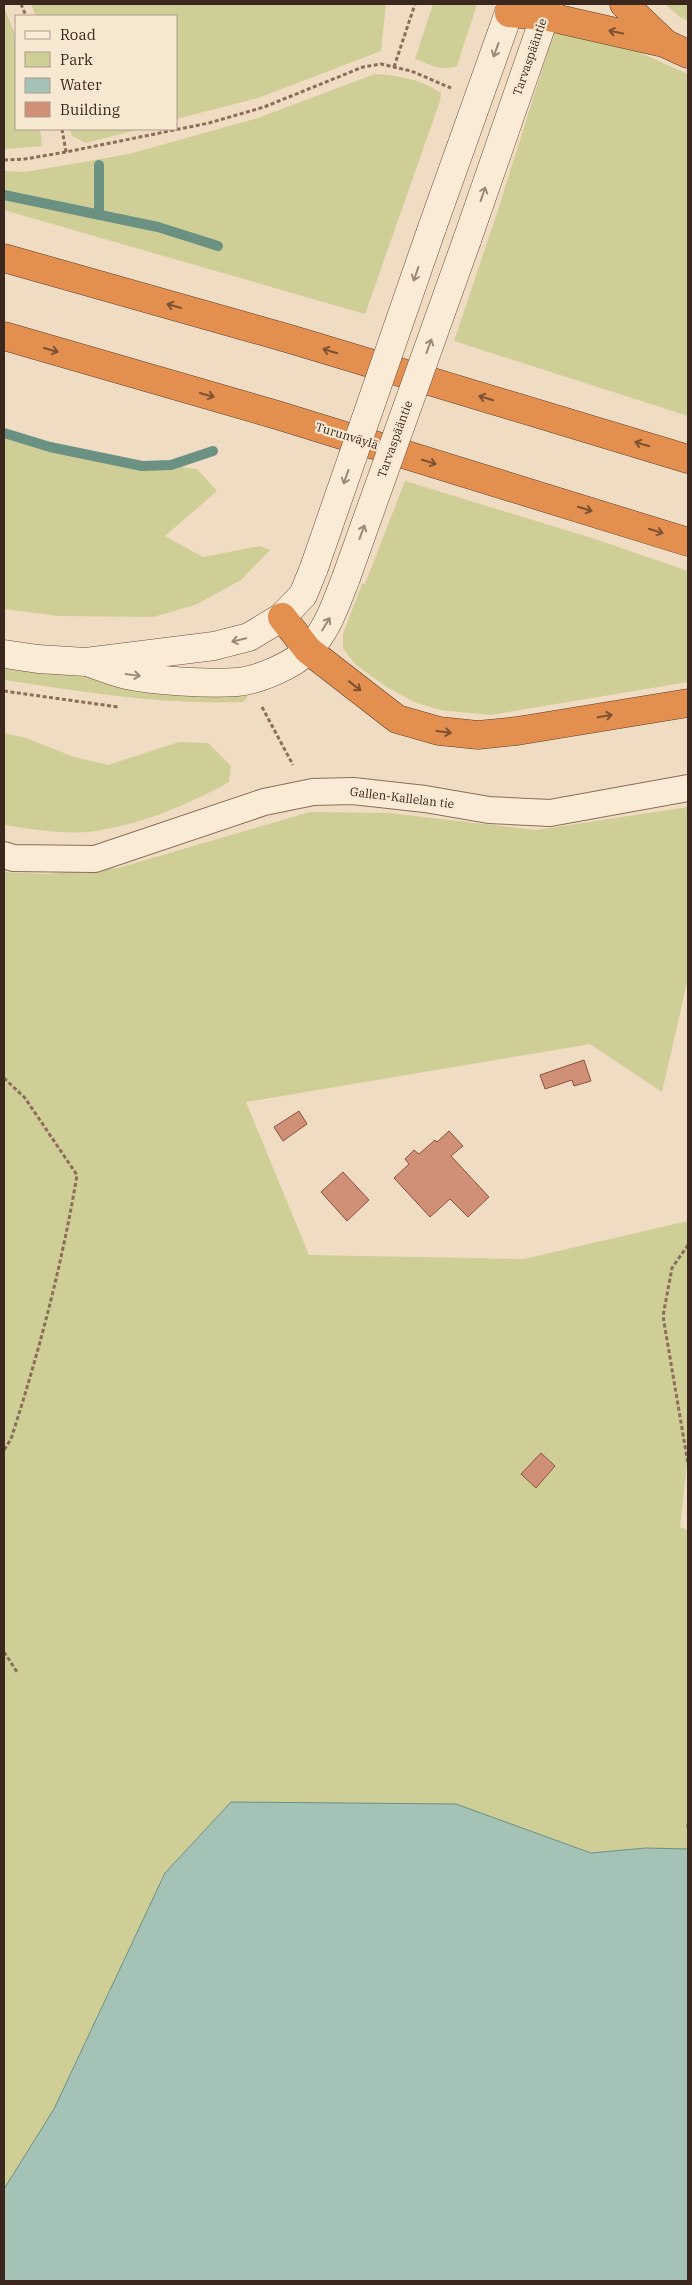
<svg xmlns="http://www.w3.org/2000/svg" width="692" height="2285" viewBox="0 0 692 2285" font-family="'IBM Plex Serif',serif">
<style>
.green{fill:#cece96}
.water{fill:#a5c2b6;stroke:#6b9183}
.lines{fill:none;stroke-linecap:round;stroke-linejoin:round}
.stream{stroke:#6b9183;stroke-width:10}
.building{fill:#d09077;stroke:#8b523d}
.street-casing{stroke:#8b6d59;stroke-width:28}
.secondary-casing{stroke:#6c4e3c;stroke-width:29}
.highway-casing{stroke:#583c2d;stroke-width:29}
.path{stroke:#8b6d59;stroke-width:3;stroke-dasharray:4 2.5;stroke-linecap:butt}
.street{stroke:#faebd6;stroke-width:26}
.secondary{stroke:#faebd6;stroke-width:28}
.highway{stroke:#e38f50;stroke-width:28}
.secondary-bridge-casing{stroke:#6c4e3c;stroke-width:29;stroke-linecap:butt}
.secondary-bridge{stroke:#faebd6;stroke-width:28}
.oneway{stroke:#7e5131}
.oneway2{stroke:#9a897a}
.labels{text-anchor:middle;stroke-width:4.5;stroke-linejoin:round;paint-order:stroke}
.street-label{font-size:12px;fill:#3a271d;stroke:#f7e8d2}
</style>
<rect width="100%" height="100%" fill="#f0dcc2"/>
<!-- green -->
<g class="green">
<polygon points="31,4 386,4 381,51 258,98 176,119 176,16 36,16"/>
<path d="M433,4H477L457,66C442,72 429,64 415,59Z"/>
<polygon points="665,4 688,4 688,21 681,18"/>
<polygon points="4,7 16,37 16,129 40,129 42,146 4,149"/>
<polygon points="555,29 618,43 688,74 688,416 454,341 497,213"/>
<path d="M375,74C401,76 419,79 441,93L440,101L365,314L4,210V171L26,172L129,154L258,118Z"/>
<polygon points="70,129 140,129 86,143 72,136"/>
<polygon points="4,438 39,448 197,469 217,491 165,536 203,557 260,546 270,550 241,580 195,605 153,617 58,616 4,609"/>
<polygon points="405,481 595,539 688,571 688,682 490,715 440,710 414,702 385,686 355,664 343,648 343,634 362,584 365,584"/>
<path d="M4,666L159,687L248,691L247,698L243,702C162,705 84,692 4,680Z"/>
<path d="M4,733L26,738L74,757L108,765L179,742L208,743L231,766L229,782C186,806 138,826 88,832C65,834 28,829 4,825Z"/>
<polygon points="688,807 688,978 662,1092 590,1044 246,1102 309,1255 524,1259 688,1221 688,1455 680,1527 688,1530 688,2037 4,2281 4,872 45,874 118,868 310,812 389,813 536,830"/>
</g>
<!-- water -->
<polygon class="water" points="231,1802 456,1804 591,1853 646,1848 688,1849 688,2281 4,2281 4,2189 54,2109 165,1873"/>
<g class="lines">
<!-- stream -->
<g class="stream">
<polyline points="99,165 99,215"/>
<polyline points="4,195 158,227 218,246"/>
<polyline points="4,433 50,447 142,466 171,465 213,451"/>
</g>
</g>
<!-- building -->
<g class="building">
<polygon points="584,1060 591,1081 574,1086 572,1080 545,1089 540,1075"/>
<polygon points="299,1111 307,1124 283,1141 274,1127"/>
<polygon points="449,1131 463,1146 451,1156 489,1197 468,1217 450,1199 430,1217 394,1178 409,1164 405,1159 414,1150 419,1154 435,1140 437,1142"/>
<polygon points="343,1172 369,1200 347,1221 321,1192"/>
<polygon points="541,1453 555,1466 536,1488 521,1474"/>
</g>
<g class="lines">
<!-- street casing -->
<g class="street-casing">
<polyline id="street" points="4,855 13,858 95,859 264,802 313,792 353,791 425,799 489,810 550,813 688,788"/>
</g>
<!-- secondary casing -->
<g class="secondary-casing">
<g id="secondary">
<polyline points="432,228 512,4"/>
<polyline points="467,240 549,4"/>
<polyline points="4,654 38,659 86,662 214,646 249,637 282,617 303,595 314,568"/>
<path d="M90,663C102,667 114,672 127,675C155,681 208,684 237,682C259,680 294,665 309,649C328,629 336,603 346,578"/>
</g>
</g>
<!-- highway casing -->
<g class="highway-casing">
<g id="highway">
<polyline points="624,4 663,41"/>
<polyline points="509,13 545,16 664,43 688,54"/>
<polyline points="4,258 290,339 688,459"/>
<polyline points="4,336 277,415 688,542"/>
<polyline points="282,617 308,650 397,719 439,731 478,735 517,731 688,703"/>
</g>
</g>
<!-- path -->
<g class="path">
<polyline points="21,4 26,16"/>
<polyline points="394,67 415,4"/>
<polyline points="62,129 66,152"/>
<polyline points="4,160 25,159 66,152 209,123 264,107 363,67 381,64 411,71 451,88"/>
<polyline points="4,691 118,707"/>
<polyline points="262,707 293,765"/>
<path d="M4,1078L25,1098L77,1175C62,1265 39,1352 11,1439L4,1450"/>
<polyline points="688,1245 672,1268 663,1316 688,1464"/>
<polyline points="4,1652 17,1672"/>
<polyline points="688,1828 688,1822"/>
</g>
<!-- street -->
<use href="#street" class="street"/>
<!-- secondary -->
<use href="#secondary" class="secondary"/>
<!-- highway -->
<use href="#highway" class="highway"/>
<!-- secondary-bridge casing -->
<g class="secondary-bridge-casing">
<g id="secondary-bridge">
<polyline points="314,568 432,228"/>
<polyline points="346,578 467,240"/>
</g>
</g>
<!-- secondary-bridge -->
<use href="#secondary-bridge" class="secondary-bridge"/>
</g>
<!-- one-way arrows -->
<defs><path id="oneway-shaft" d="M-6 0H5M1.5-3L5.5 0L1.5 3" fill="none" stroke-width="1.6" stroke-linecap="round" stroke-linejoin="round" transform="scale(1.25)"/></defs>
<g class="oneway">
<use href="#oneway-shaft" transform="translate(616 32) rotate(-168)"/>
<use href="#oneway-shaft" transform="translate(174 306) rotate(-164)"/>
<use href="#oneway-shaft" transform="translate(51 350) rotate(16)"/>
<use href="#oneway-shaft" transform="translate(330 351) rotate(-163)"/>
<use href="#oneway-shaft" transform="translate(207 395) rotate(16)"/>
<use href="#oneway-shaft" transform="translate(486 398) rotate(-163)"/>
<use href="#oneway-shaft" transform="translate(642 444) rotate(-163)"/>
<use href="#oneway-shaft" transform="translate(429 462) rotate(17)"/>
<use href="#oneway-shaft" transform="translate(585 509) rotate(17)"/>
<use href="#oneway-shaft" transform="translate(656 531) rotate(18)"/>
<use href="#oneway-shaft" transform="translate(355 686) rotate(38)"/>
<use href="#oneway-shaft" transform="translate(605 716) rotate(-10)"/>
<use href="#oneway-shaft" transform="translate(444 732) rotate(7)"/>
</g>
<g class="oneway2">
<use href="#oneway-shaft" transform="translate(496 50) rotate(110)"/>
<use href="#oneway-shaft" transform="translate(483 194) rotate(-71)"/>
<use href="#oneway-shaft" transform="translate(416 274) rotate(109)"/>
<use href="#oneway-shaft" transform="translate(429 346) rotate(-70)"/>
<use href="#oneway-shaft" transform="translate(346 477) rotate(109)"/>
<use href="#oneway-shaft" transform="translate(362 532) rotate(-70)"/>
<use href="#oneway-shaft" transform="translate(326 624) rotate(-59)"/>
<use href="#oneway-shaft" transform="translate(239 640) rotate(167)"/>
<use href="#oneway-shaft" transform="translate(133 675) rotate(8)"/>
</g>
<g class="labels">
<!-- street labels -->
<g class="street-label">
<text transform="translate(530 57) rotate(-71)" y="4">Tarvaspääntie</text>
<text transform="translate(347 436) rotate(17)" y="4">Turunväylä</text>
<text transform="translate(395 439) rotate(-70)" y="4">Tarvaspääntie</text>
<text transform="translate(402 798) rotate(7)" y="4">Gallen-Kallelan tie</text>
</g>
</g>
<!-- border -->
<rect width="692" height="2285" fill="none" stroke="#3a271d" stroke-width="10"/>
<!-- legend -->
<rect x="15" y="15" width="162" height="115" fill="#f7e8d2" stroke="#ab9b8a"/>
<rect x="25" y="31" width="25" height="8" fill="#faebd6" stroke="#ab9b8a"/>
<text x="60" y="40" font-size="15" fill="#3a271d">Road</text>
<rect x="25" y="52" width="25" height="15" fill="#cece96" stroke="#ab9b8a"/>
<text x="60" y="65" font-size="15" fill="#3a271d">Park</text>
<rect x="25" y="78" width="25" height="15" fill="#a5c2b6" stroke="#ab9b8a"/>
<text x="60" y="90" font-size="15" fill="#3a271d">Water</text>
<rect x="25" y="102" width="25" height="15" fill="#d09077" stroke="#ab9b8a"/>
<text x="60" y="115" font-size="15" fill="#3a271d">Building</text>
</svg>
